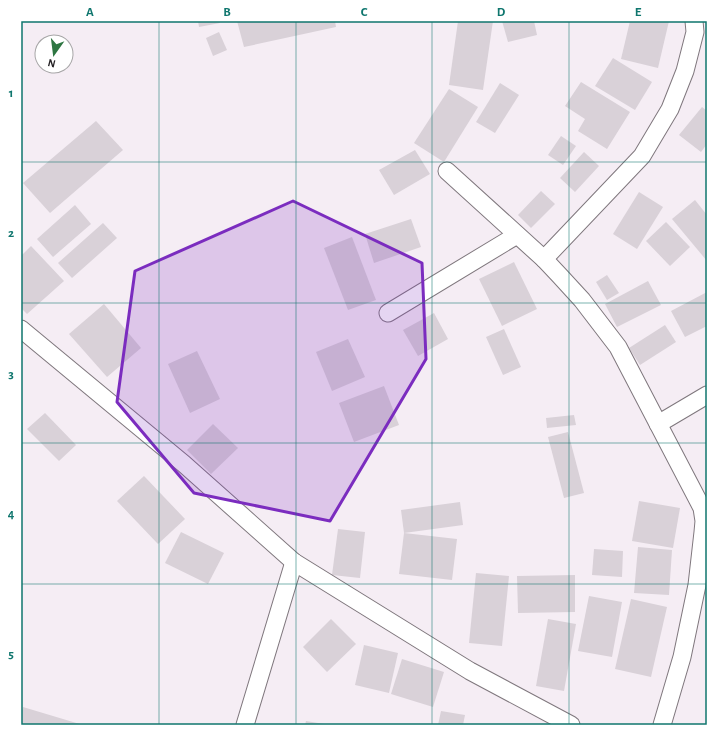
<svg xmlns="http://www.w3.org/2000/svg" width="728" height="746" viewBox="0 0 728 746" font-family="'Alegreya Sans',sans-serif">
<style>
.building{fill:#d9d1d8}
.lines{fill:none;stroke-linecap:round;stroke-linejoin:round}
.minor-casing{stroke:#7f777d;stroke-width:19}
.minor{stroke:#fff;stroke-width:17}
.marked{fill:#7b2cbf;fill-opacity:0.2;stroke:#7b2cbf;stroke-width:3;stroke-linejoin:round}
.grid{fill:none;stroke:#0f766e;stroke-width:1;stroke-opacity:0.55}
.neatline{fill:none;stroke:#0f766e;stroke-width:1.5}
.grid-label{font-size:13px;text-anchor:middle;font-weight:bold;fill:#0f766e}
</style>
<rect width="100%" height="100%" fill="#f5edf4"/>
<!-- building -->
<g class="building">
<polygon points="198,21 219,21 220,23 199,27"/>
<polygon points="237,21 335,21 336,27 244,47"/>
<polygon points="458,21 493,21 483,90 449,85"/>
<polygon points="502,21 534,21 537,35 508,42"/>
<polygon points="630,21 669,21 658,68 621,59"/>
<polygon points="219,32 227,50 213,56 206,38"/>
<polygon points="613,58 652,82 635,110 595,86"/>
<polygon points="581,82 630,112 607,149 578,131 585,119 565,106"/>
<polygon points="500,83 519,95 495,133 476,122"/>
<polygon points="449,89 478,107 444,162 414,143"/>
<polygon points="702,107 707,111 707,144 701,152 679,135"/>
<polygon points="96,121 123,150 50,213 23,183"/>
<polygon points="561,136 576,146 563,165 548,155"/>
<polygon points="415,150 430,174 394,195 379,170"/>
<polygon points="584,152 599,166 575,192 560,178"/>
<polygon points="541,191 555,204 531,228 518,215"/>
<polygon points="639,192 663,207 637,249 613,234"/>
<polygon points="695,200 707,215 707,261 672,219"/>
<polygon points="75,205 91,224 53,257 37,239"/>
<polygon points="411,219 421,247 374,263 365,234"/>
<polygon points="666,222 690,247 670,266 646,241"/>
<polygon points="103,223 117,238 72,278 58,263"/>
<polygon points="352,237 376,300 348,310 324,248"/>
<polygon points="31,246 64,281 27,314 21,308 21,256"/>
<polygon points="514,262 537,309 502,326 479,279"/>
<polygon points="607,275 619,293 607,300 596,282"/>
<polygon points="648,281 661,305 617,327 605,304"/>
<polygon points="707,292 707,326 685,337 671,311"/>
<polygon points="104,304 141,348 107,377 69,334"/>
<polygon points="434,313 448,339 418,356 403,330"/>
<polygon points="665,325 676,342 640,365 629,348"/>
<polygon points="504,329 521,367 503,375 486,337"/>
<polygon points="348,339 365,377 332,391 316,352"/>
<polygon points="197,351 220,399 190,413 168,364"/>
<polygon points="384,386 399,425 354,442 339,403"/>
<polygon points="45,413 76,445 59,461 27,429"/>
<polygon points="574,415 576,425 547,428 546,418"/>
<polygon points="213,424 238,448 211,474 187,450"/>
<polygon points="568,432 584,493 564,498 548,437"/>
<polygon points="144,476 185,519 158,544 117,501"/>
<polygon points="639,501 680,508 673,548 632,541"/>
<polygon points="460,502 463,525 404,533 401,510"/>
<polygon points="338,529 365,532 360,578 332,575"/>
<polygon points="181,532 224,553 208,584 165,563"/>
<polygon points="404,533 457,539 452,580 399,574"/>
<polygon points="638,547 672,550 669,595 634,593"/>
<polygon points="594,549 623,551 622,577 592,575"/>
<polygon points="476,573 509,576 502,646 469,643"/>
<polygon points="575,575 575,612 518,613 517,576"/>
<polygon points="589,596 622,602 612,657 578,651"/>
<polygon points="631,599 667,607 651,677 615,669"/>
<polygon points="331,619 356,644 327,672 303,647"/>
<polygon points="548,619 576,624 564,691 536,686"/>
<polygon points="364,645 398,653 389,693 355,685"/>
<polygon points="402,659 444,672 433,707 391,694"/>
<polygon points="23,707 83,725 21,725 21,714"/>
<polygon points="441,711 465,715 463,725 438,725"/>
<polygon points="306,721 324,724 324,725 305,725"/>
</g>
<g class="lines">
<!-- minor casing -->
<g class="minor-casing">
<g id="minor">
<polyline points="447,171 544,259 560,276 582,300 618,347 702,508 704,521 703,532 697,585 682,657 662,725"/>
<polyline points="544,259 642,156 670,109 685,71 695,32 694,21"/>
<polyline points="388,313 517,235"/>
<polyline points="21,329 184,464 294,562 470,671 571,725"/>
<polyline points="658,424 707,395"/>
<polyline points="245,725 294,562"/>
</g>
</g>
<!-- minor -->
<use href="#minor" class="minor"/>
</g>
<!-- marked area -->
<path class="marked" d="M293,201L422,263L426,359L330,521L194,493L117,402L135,271Z"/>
<!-- grid -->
<path class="grid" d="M159,21V725M296,21V725M432,21V725M569,21V725M21,162H707M21,303H707M21,443H707M21,584H707"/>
<!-- border -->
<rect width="728" height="746" fill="none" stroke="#ffffff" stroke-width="44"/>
<!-- north arrow -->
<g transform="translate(54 54) rotate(194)"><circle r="19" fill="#ffffff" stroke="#a7a6a7"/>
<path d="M0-3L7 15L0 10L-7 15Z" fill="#2e7642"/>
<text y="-6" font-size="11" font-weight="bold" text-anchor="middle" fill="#242124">N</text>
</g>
<rect x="22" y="22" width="684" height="702" class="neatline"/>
<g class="grid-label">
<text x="90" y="16">A</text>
<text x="227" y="16">B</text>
<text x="364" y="16">C</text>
<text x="501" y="16">D</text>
<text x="638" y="16">E</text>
<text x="11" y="97">1</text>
<text x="11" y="237">2</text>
<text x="11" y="378">3</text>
<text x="11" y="518">4</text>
<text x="11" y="658">5</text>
</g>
</svg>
